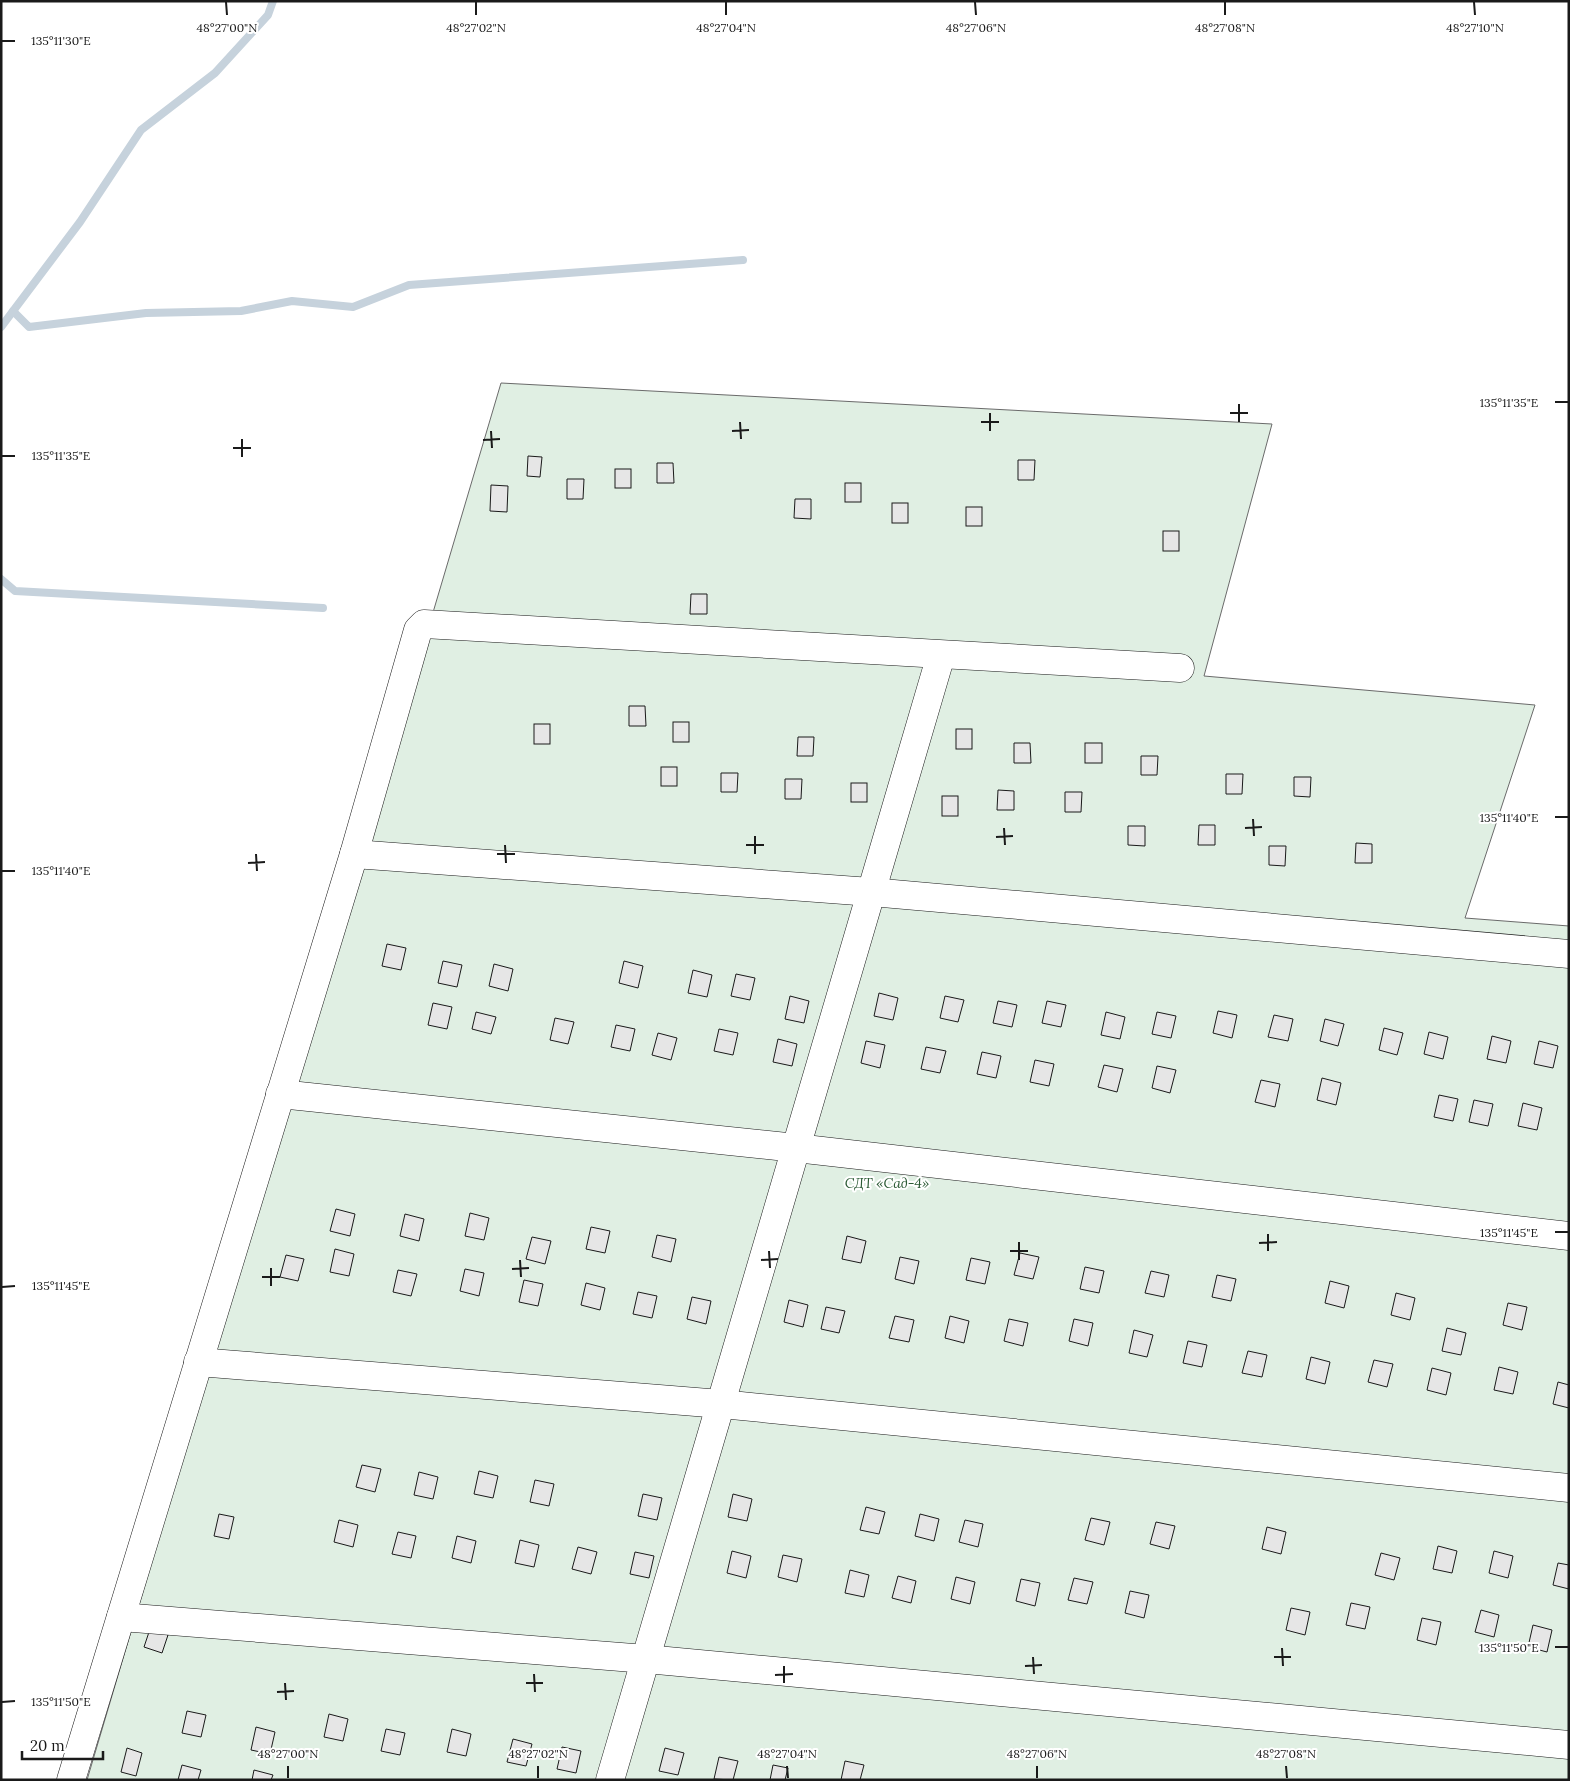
<svg xmlns="http://www.w3.org/2000/svg" width="1570" height="1781" viewBox="0 0 1570 1781" font-family="Lora,serif">
<style>
.green{fill:#e0efe3;stroke:#6a6a6a}
.lines{fill:none;stroke-linecap:round;stroke-linejoin:round}
.stream{stroke:#c6d2dc;stroke-width:8}
.building{fill:#e6e6e6;stroke:#1a1a1a}
.minor-casing{stroke:#1a1a1a;stroke-width:29}
.minor{stroke:#fff;stroke-width:28}
.ticks{fill:none;stroke:#1a1a1a;stroke-width:2}
.labels{text-anchor:middle;stroke-width:4;stroke-linejoin:round;paint-order:stroke}
.park-label{font-size:14px;font-style:italic;fill:#2b5a34;stroke:#fff}
.ticks-label{font-size:12px;text-anchor:middle;fill:#1a1a1a;stroke:#fff;stroke-width:4;stroke-linejoin:round;paint-order:stroke}
</style>
<rect width="100%" height="100%" fill="#fff"/>
<!-- green -->
<polygon class="green" points="501,383 1272,424 1204,676 1535,705 1465,918 1569,926 1569,1780 87,1780"/>
<g class="lines">
<!-- stream -->
<g class="stream">
<polyline points="13,311 29,327 146,313 241,311 292,301 353,307 409,285 743,260"/>
<polyline points="1,327 80,222 141,130 215,73 268,15 273,1"/>
<polyline points="1,579 15,591 323,608"/>
</g>
</g>
<!-- building -->
<g class="building">
<polygon points="528,456 542,457 540,477 527,476"/>
<polygon points="1018,460 1035,460 1034,480 1018,480"/>
<polygon points="657,463 673,463 674,483 657,483"/>
<rect x="615" y="469" width="16" height="19"/>
<polygon points="567,479 584,479 583,499 567,499"/>
<rect x="845" y="483" width="16" height="19"/>
<polygon points="491,485 508,486 507,512 490,511"/>
<polygon points="795,499 811,499 811,519 794,518"/>
<rect x="892" y="503" width="16" height="20"/>
<rect x="966" y="507" width="16" height="19"/>
<rect x="1163" y="531" width="16" height="20"/>
<polygon points="691,594 707,594 707,614 690,614"/>
<polygon points="629,706 645,706 646,726 629,726"/>
<rect x="673" y="722" width="16" height="20"/>
<rect x="534" y="724" width="16" height="20"/>
<rect x="956" y="729" width="16" height="20"/>
<polygon points="798,737 814,737 813,756 797,756"/>
<polygon points="1014,743 1030,743 1031,763 1014,763"/>
<rect x="1085" y="743" width="17" height="20"/>
<polygon points="1141,756 1158,756 1157,775 1141,775"/>
<rect x="661" y="767" width="16" height="19"/>
<polygon points="721,773 738,773 737,792 721,792"/>
<polygon points="1226,774 1243,774 1242,794 1226,794"/>
<polygon points="1294,777 1311,777 1310,797 1294,796"/>
<polygon points="785,779 802,779 801,799 785,799"/>
<rect x="851" y="783" width="16" height="19"/>
<polygon points="998,790 1014,791 1014,810 997,810"/>
<polygon points="1065,792 1082,792 1081,812 1065,812"/>
<rect x="942" y="796" width="16" height="20"/>
<polygon points="1199,825 1215,825 1215,845 1198,845"/>
<polygon points="1128,826 1145,826 1145,846 1128,845"/>
<polygon points="1356,843 1372,844 1372,863 1355,863"/>
<polygon points="1269,846 1286,846 1285,866 1269,865"/>
<polygon points="387,944 406,948 401,970 382,966"/>
<polygon points="443,961 462,965 457,987 438,983"/>
<polygon points="624,961 643,966 638,988 619,983"/>
<polygon points="494,964 513,969 508,991 489,986"/>
<polygon points="693,970 712,975 707,997 688,993"/>
<polygon points="736,974 755,978 750,1000 731,996"/>
<polygon points="879,993 898,998 893,1020 874,1016"/>
<polygon points="790,996 809,1001 804,1023 785,1019"/>
<polygon points="945,996 964,1000 958,1022 940,1018"/>
<polygon points="998,1001 1017,1005 1012,1027 993,1023"/>
<polygon points="1047,1001 1066,1005 1061,1027 1042,1023"/>
<polygon points="433,1003 452,1007 447,1029 428,1025"/>
<polygon points="1218,1011 1237,1015 1232,1038 1213,1033"/>
<polygon points="476,1012 496,1017 491,1034 472,1029"/>
<polygon points="1106,1012 1125,1017 1120,1039 1101,1035"/>
<polygon points="1157,1012 1176,1016 1171,1038 1152,1034"/>
<polygon points="1274,1015 1293,1019 1288,1041 1268,1037"/>
<polygon points="555,1018 574,1022 568,1044 550,1040"/>
<polygon points="1325,1019 1344,1024 1338,1046 1320,1041"/>
<polygon points="616,1025 635,1029 630,1051 611,1047"/>
<polygon points="1384,1028 1403,1033 1397,1055 1379,1050"/>
<polygon points="719,1029 738,1033 733,1055 714,1051"/>
<polygon points="1429,1032 1448,1037 1443,1059 1424,1054"/>
<polygon points="658,1033 677,1038 671,1060 652,1055"/>
<polygon points="1492,1036 1511,1041 1506,1063 1487,1059"/>
<polygon points="778,1039 797,1044 792,1066 773,1062"/>
<polygon points="866,1041 885,1045 880,1068 861,1063"/>
<polygon points="1539,1041 1558,1046 1553,1068 1534,1064"/>
<polygon points="926,1047 946,1051 940,1073 921,1069"/>
<polygon points="982,1052 1001,1056 996,1078 977,1074"/>
<polygon points="1035,1060 1054,1064 1049,1086 1030,1082"/>
<polygon points="1104,1065 1123,1069 1117,1092 1098,1087"/>
<polygon points="1157,1066 1176,1070 1170,1093 1152,1088"/>
<polygon points="1322,1078 1341,1083 1336,1105 1317,1100"/>
<polygon points="1261,1080 1280,1084 1275,1107 1255,1102"/>
<polygon points="1439,1095 1458,1099 1453,1121 1434,1117"/>
<polygon points="1474,1100 1493,1104 1488,1126 1469,1122"/>
<polygon points="1523,1103 1542,1108 1537,1130 1518,1126"/>
<polygon points="336,1209 355,1214 350,1236 330,1231"/>
<polygon points="470,1213 489,1218 484,1240 465,1236"/>
<polygon points="405,1214 424,1219 419,1241 400,1236"/>
<polygon points="591,1227 610,1231 605,1253 586,1249"/>
<polygon points="657,1235 676,1239 671,1262 652,1257"/>
<polygon points="847,1236 866,1241 861,1263 842,1259"/>
<polygon points="532,1237 551,1241 545,1264 526,1259"/>
<polygon points="335,1249 354,1254 349,1276 330,1272"/>
<polygon points="1020,1253 1039,1257 1033,1279 1014,1275"/>
<polygon points="286,1255 304,1259 298,1281 280,1277"/>
<polygon points="900,1257 919,1261 914,1284 895,1279"/>
<polygon points="971,1258 990,1262 985,1284 966,1280"/>
<polygon points="1085,1267 1104,1271 1099,1293 1080,1289"/>
<polygon points="465,1269 484,1273 479,1296 460,1291"/>
<polygon points="398,1270 417,1274 411,1296 393,1292"/>
<polygon points="1151,1271 1169,1275 1164,1297 1145,1293"/>
<polygon points="1217,1275 1236,1279 1231,1301 1212,1297"/>
<polygon points="524,1280 543,1284 538,1306 519,1302"/>
<polygon points="1330,1281 1349,1286 1344,1308 1325,1303"/>
<polygon points="586,1283 605,1288 600,1310 581,1305"/>
<polygon points="638,1292 657,1296 652,1318 633,1314"/>
<polygon points="1396,1293 1415,1298 1410,1320 1391,1315"/>
<polygon points="692,1297 711,1301 706,1324 687,1319"/>
<polygon points="789,1300 808,1305 803,1327 784,1322"/>
<polygon points="1508,1303 1527,1307 1522,1330 1503,1325"/>
<polygon points="826,1307 845,1311 839,1333 821,1329"/>
<polygon points="895,1316 914,1320 909,1342 889,1338"/>
<polygon points="950,1316 969,1321 964,1343 945,1338"/>
<polygon points="1009,1319 1028,1323 1023,1346 1004,1341"/>
<polygon points="1074,1319 1093,1323 1088,1346 1069,1341"/>
<polygon points="1447,1328 1466,1333 1461,1355 1442,1351"/>
<polygon points="1134,1330 1153,1335 1147,1357 1129,1353"/>
<polygon points="1188,1341 1207,1345 1202,1367 1183,1363"/>
<polygon points="1248,1351 1267,1355 1262,1377 1242,1373"/>
<polygon points="1311,1357 1330,1362 1325,1384 1306,1379"/>
<polygon points="1374,1360 1393,1364 1387,1387 1368,1382"/>
<polygon points="1499,1367 1518,1372 1513,1394 1494,1390"/>
<polygon points="1432,1368 1451,1373 1446,1395 1427,1390"/>
<polygon points="1558,1382 1569,1385 1569,1408 1553,1404"/>
<polygon points="362,1465 381,1469 375,1492 356,1487"/>
<polygon points="479,1471 498,1476 493,1498 474,1494"/>
<polygon points="419,1472 438,1477 433,1499 414,1495"/>
<polygon points="535,1480 554,1484 549,1506 530,1502"/>
<polygon points="643,1494 662,1498 657,1520 638,1516"/>
<polygon points="733,1494 752,1499 747,1521 728,1517"/>
<polygon points="866,1507 885,1512 879,1534 860,1530"/>
<polygon points="219,1514 234,1517 229,1539 214,1536"/>
<polygon points="920,1514 939,1519 934,1541 915,1536"/>
<polygon points="1091,1518 1110,1522 1104,1545 1085,1540"/>
<polygon points="339,1520 358,1525 353,1547 334,1542"/>
<polygon points="965,1520 983,1524 978,1547 959,1542"/>
<polygon points="1156,1522 1175,1526 1169,1549 1150,1544"/>
<polygon points="1267,1527 1286,1532 1281,1554 1262,1549"/>
<polygon points="398,1532 416,1536 411,1558 392,1554"/>
<polygon points="457,1536 476,1541 471,1563 452,1558"/>
<polygon points="520,1540 539,1545 534,1567 515,1563"/>
<polygon points="1438,1546 1457,1551 1452,1573 1433,1569"/>
<polygon points="578,1547 597,1552 591,1574 572,1569"/>
<polygon points="732,1551 751,1556 746,1578 727,1573"/>
<polygon points="1494,1551 1513,1556 1508,1578 1489,1573"/>
<polygon points="635,1552 654,1556 649,1578 630,1574"/>
<polygon points="1381,1553 1400,1558 1394,1580 1375,1575"/>
<polygon points="783,1555 802,1559 797,1582 778,1577"/>
<polygon points="1558,1563 1569,1565 1569,1589 1553,1585"/>
<polygon points="850,1570 869,1575 864,1597 845,1593"/>
<polygon points="898,1576 916,1581 911,1603 892,1598"/>
<polygon points="956,1577 975,1582 970,1604 951,1599"/>
<polygon points="1074,1578 1093,1582 1087,1604 1068,1600"/>
<polygon points="1021,1579 1040,1583 1035,1606 1016,1601"/>
<polygon points="1130,1591 1149,1595 1144,1618 1125,1613"/>
<polygon points="1351,1603 1370,1607 1365,1629 1346,1625"/>
<polygon points="1291,1608 1310,1612 1305,1635 1286,1630"/>
<polygon points="1481,1610 1499,1615 1494,1637 1475,1632"/>
<polygon points="1422,1618 1441,1622 1436,1645 1417,1640"/>
<polygon points="1533,1625 1552,1630 1547,1652 1528,1647"/>
<polygon points="150,1629 168,1635 162,1653 144,1647"/>
<polygon points="187,1711 206,1715 201,1737 182,1733"/>
<polygon points="329,1714 348,1719 343,1741 324,1737"/>
<polygon points="256,1727 275,1732 270,1754 251,1750"/>
<polygon points="386,1729 405,1733 400,1755 381,1751"/>
<polygon points="452,1729 471,1734 466,1756 447,1752"/>
<polygon points="513,1739 532,1744 526,1766 507,1762"/>
<polygon points="562,1747 581,1751 576,1773 557,1769"/>
<polygon points="127,1748 142,1753 136,1776 121,1772"/>
<polygon points="665,1748 684,1753 678,1775 659,1771"/>
<polygon points="719,1757 738,1761 733,1780 714,1779"/>
<polygon points="845,1761 864,1765 860,1780 841,1780"/>
<polygon points="182,1765 201,1770 198,1780 178,1780"/>
<polygon points="773,1765 788,1768 785,1780 770,1780"/>
<polygon points="254,1770 273,1775 271,1780 252,1780"/>
</g>
<g class="lines">
<!-- minor casing -->
<g class="minor-casing">
<g id="minor">
<polyline points="354,854 871,892 1569,954"/>
<polyline points="280,1094 796,1148 1569,1236"/>
<polyline points="198,1362 721,1404 1569,1488"/>
<polyline points="121,1617 646,1659 1569,1745"/>
<polyline points="71,1780 354,854 418,630 424,624 1180,668"/>
<polyline points="610,1780 941,655"/>
</g>
</g>
<!-- minor -->
<use href="#minor" class="minor"/>
</g>
<!-- ticks -->
<path class="ticks" d="M226,2L227,15M476,2V15M726,2V15M975,2L976,15M1225,2V15M1474,2L1475,15M2,41H15M1555,402H1568M1239,404V422M990,413V431M1230,413H1248M740,422L741,439M981,422H999M491,431L492,448M732,431L749,430M242,439V457M483,440L500,439M233,448H251M2,456H15M1555,817H1568M1253,819L1254,836M1004,828L1005,845M1245,828L1262,827M755,836V854M996,837L1013,836M505,845L506,863M746,845H764M256,854L257,871M497,854H515M248,863L265,862M2,871H15M1555,1232H1568M1268,1234V1251M1019,1242V1260M1259,1243L1277,1242M769,1251L770,1268M1010,1251H1028M520,1260L521,1277M761,1260L778,1259M271,1268V1286M512,1269L529,1268M262,1277H280M2,1287L15,1286M1555,1647H1568M1282,1648L1283,1666M1033,1657L1034,1674M1274,1657H1291M784,1666V1683M1025,1666L1042,1665M534,1674L535,1692M775,1675L793,1674M285,1683L286,1700M526,1683H543M277,1692L294,1691M2,1702L15,1701M288,1766V1778M538,1766V1778M787,1766L788,1778M1037,1766V1778M1286,1766L1287,1778"/>
<g class="labels">
<!-- park labels -->
<g class="park-label">
<text x="887" y="1188">СДТ «Сад-4»</text>
</g>
</g>
<g class="ticks-label">
<text x="227" y="32">48°27'00"N</text>
<text x="476" y="32">48°27'02"N</text>
<text x="726" y="32">48°27'04"N</text>
<text x="976" y="32">48°27'06"N</text>
<text x="1225" y="32">48°27'08"N</text>
<text x="1475" y="32">48°27'10"N</text>
<text x="61" y="45">135°11'30"E</text>
<text x="1509" y="407">135°11'35"E</text>
<text x="61" y="460">135°11'35"E</text>
<text x="1509" y="822">135°11'40"E</text>
<text x="61" y="875">135°11'40"E</text>
<text x="1509" y="1237">135°11'45"E</text>
<text x="61" y="1290">135°11'45"E</text>
<text x="1509" y="1652">135°11'50"E</text>
<text x="61" y="1706">135°11'50"E</text>
<text x="288" y="1758">48°27'00"N</text>
<text x="538" y="1758">48°27'02"N</text>
<text x="787" y="1758">48°27'04"N</text>
<text x="1037" y="1758">48°27'06"N</text>
<text x="1286" y="1758">48°27'08"N</text>
</g>
<!-- border -->
<rect width="1570" height="1781" fill="none" stroke="#1a1a1a" stroke-width="5"/>
<!-- scale -->
<path d="M22 1751v8h81v-8" fill="none" stroke="#1a1a1a" stroke-width="2.5"/>
<text x="30" y="1751" font-size="15" fill="#1a1a1a" stroke="#ffffff" stroke-width="4" paint-order="stroke">20 m</text>
</svg>
